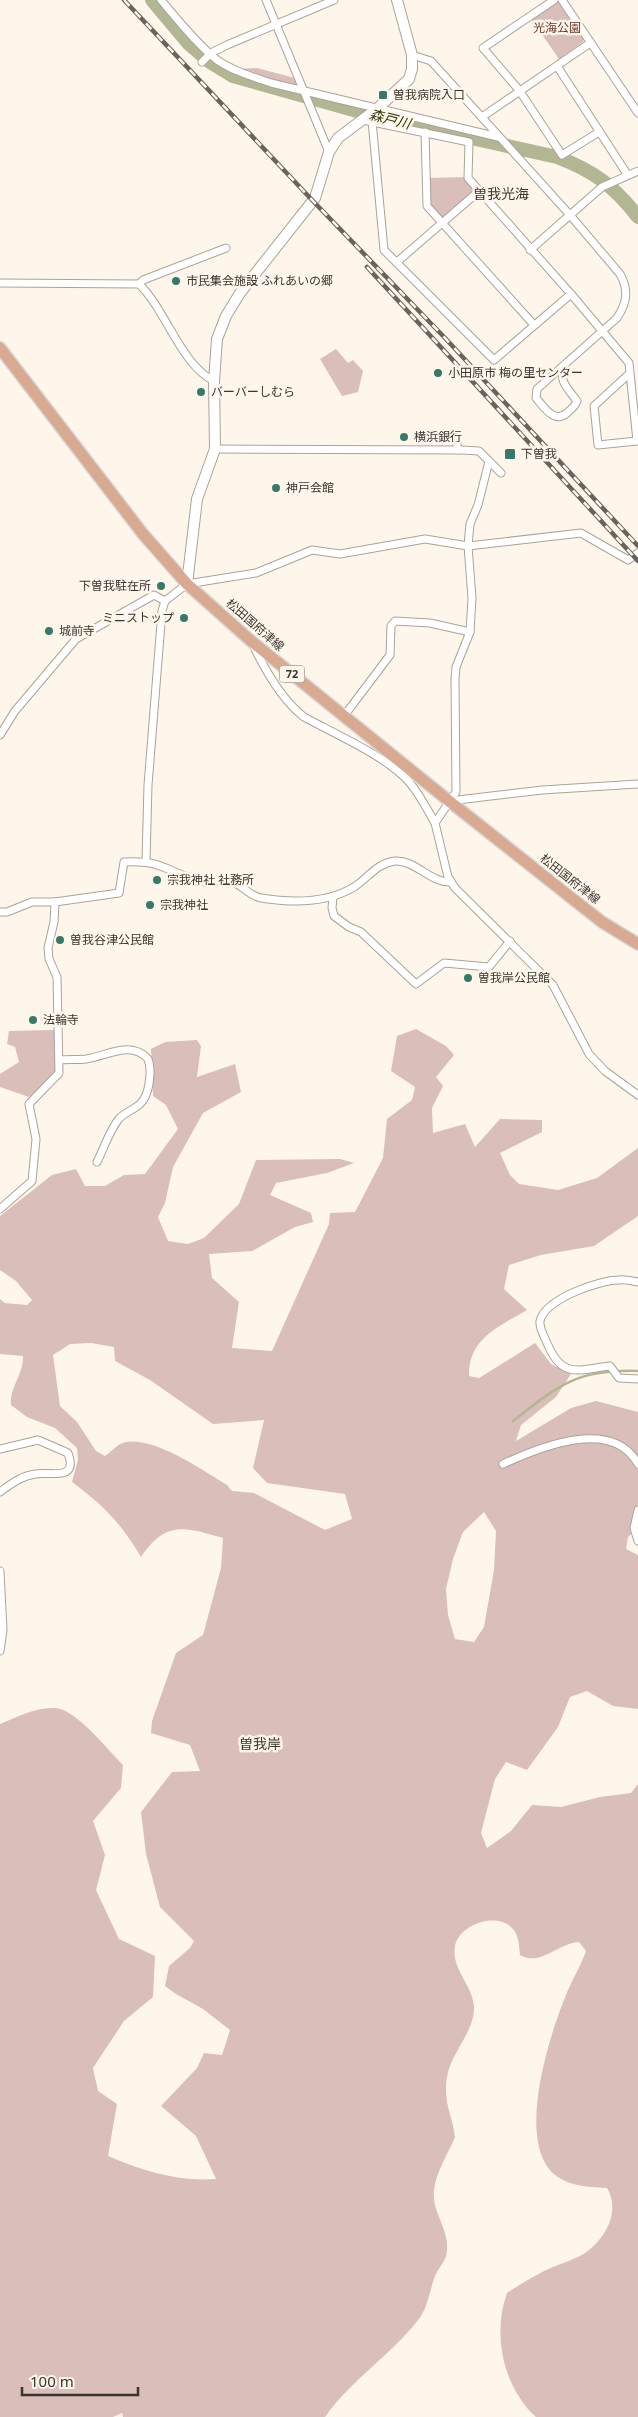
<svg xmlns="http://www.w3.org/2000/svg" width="638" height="2417" viewBox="0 0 638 2417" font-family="'Noto Sans','Noto Sans JP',sans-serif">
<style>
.green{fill:#dabeba;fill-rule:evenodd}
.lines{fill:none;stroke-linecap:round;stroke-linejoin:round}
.stream{stroke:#b2b693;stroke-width:2.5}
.river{stroke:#b2b693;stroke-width:14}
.minor-casing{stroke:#ada297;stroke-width:9}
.secondary-casing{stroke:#ada297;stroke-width:12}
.primary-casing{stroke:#d8d7d6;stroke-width:14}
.minor{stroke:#fff;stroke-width:7}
.secondary{stroke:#fff;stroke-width:10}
.primary{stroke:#d7aa91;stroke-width:11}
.rail-casing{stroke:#69635d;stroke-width:4.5}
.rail{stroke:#fff6eb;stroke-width:2.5;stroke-dasharray:8;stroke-linecap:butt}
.poi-dot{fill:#377969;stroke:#fff6eb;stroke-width:2}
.labels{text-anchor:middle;stroke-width:5;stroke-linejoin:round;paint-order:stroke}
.shield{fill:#fff6eb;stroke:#756f68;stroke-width:1}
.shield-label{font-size:11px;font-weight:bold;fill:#3a3530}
.park-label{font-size:12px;fill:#6a352f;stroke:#fff6eb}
.poi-label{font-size:12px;fill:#3a3530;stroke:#fff6eb;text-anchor:start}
.street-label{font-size:12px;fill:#3a3530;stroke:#fff6eb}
.water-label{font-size:14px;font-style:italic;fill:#33350a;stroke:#fff6eb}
.neighbourhood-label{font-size:14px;fill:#3a3530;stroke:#fff6eb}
</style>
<rect width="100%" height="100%" fill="#fff6eb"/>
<!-- green -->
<g class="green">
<polygon points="555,0 559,1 584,39 583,42 559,59 530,17"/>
<polygon points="257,68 295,78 299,87 272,81 238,69"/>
<polygon points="466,177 477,191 441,221 429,205 428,178"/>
<polygon points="336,349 348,363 353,360 363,371 358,392 342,396 320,359"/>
<path d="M416,1029L446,1046L454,1055L436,1077L443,1086L432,1108L433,1133L465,1124L475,1147L500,1119L542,1120V1132L500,1153L510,1175L519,1184L558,1190L597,1178L638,1148V1216L594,1246L541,1255L509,1265L504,1289L527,1310C500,1326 468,1338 469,1376L479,1378L535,1343L551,1364L571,1374L556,1397L521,1425L516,1441L571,1408L596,1401L638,1412V1527L628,1537L626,1549L638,1555V1709L613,1706L587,1691L570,1697L558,1727L527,1770L506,1762L495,1779L481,1833L487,1848L511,1831L532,1805L561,1807L600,1797L631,1793L638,1784V2417H536C503,2387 492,2334 507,2293C519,2285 531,2278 544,2271C556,2265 568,2262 580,2256C603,2243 622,2213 607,2188C594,2187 578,2187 565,2181C510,2158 548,2040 564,2000C570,1983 580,1968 586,1951L579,1942C558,1943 540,1967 520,1955C519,1945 519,1934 511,1927C495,1912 459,1925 455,1946C451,1969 472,1984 474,2006C475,2032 451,2052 447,2077C443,2104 452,2113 455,2137C447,2157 429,2182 435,2205C439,2221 451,2238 446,2256C444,2263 438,2269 435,2276C430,2289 428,2307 419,2319C391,2355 351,2380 325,2417H123L122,2413L113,2417H0V1724C17,1717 36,1707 55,1708C76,1709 108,1750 123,1765L121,1788L93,1821L105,1855L96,1890L119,1939L155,1956L153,1997L124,2021L93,2068L98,2091L117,2104L108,2156C142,2171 180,2182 216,2179L196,2136L161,2106L197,2068L204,2053L222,2055L230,2030L203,2009L176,1994L165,1986L169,1966L190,1948L194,1941L160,1907L146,1854L141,1812L172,1772L200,1771L190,1745L151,1733L152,1721L176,1653L203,1635L221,1568L223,1538C185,1527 166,1520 141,1557C120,1522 105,1507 72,1482L78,1460L77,1448L55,1428L27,1417L11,1405C10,1385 23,1377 23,1356L0,1354V1299L5,1303L27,1305L32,1300L16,1281L0,1270V1216L52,1175L76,1169L85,1186H105L124,1175L145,1174L178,1129L166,1105L153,1096L151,1049L165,1042L197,1040L201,1046L197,1077L235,1064L241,1092L203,1113L173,1167L165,1203L158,1217L168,1241L188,1244L204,1238L239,1204L256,1160L340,1159L354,1163L327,1173L276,1183L270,1195L311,1213L313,1222L295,1227L252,1251L209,1254L212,1278L239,1302L232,1348L272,1351L329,1224L330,1213L355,1212L383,1158L387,1119L412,1100L415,1087L391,1071L397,1036ZM91,1343L114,1347L115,1361L150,1380L213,1424L264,1420L253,1468L267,1483L345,1494L352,1519L325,1530L254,1493L232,1491L227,1485C204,1471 147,1431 120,1444C115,1447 110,1453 105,1456L96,1451L77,1422L60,1406L53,1355L70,1344ZM484,1512L496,1531L494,1570L484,1627L474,1642L455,1639L448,1615L446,1589L453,1559L463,1532Z"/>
<polygon points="54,1030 57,1072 29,1097 0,1087 0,1074 19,1062 15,1047 7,1044 9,1031"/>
</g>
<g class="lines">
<!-- stream -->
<path class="stream" d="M513,1421C559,1385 577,1369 638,1371"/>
<!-- river -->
<path class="river" d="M152,0L189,44L210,62L233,76L382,118L557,157C594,171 614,186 638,217"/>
<!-- minor casing -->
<g class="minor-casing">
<g id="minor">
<path d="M161,0C178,20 196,43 217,60C233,71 253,77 271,83L498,137"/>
<polyline points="266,0 329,152"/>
<polyline points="554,0 483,48 519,90 562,155 599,132"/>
<polyline points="562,0 638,113"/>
<path d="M412,55L431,61L570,215L620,274C629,290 627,303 617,318L537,389L536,398C544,407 554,424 567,413C571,409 575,407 577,401C567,387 558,382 565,364"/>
<polyline points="202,62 211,53 227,45 334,0"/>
<polyline points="557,66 627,174"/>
<polyline points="482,117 590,43"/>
<polyline points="363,120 469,142 468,178 571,294 629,363 630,373 637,441 598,445 594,406 630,373"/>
<polyline points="372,121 384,250 494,360 571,294"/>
<polyline points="425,132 427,206 534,325"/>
<polyline points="530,250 602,187 638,171"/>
<polyline points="397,262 479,191"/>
<path d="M0,283L139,284C166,310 181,365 214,381"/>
<polyline points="139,284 143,280 226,248"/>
<polyline points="456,440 458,450"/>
<polyline points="215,449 462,450 479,451 489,461 478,505 470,524 468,546 472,598 470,632 456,667 455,679 456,792 435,823 448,877 455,888 553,985 589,1054 605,1071 638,1095"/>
<polyline points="489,461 501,473"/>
<path d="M253,645C265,670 282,700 304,717C335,734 388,757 410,783C420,795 427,809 435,823"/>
<polyline points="344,716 390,655 391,626 395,621 430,623 470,632"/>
<polyline points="0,735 15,711 76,639 154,595 165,601"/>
<polyline points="449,801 542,790 638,784"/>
<polyline points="146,861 148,785 162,611 165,601 187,584 256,573 312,550 340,554 425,539 468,546 581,533 628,560 638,553"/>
<polyline points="333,897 332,908 334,916 349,927 361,932 416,984 444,963 489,967 510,941"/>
<path d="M0,912H7L32,902H55L119,893L124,862C160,860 163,869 193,879C206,884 221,877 235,883C244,887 250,896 261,898C292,903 326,904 354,887C368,878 377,863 395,861C416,860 430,883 451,882"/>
<path d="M59,1060C68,1059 77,1060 86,1059C107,1056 131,1040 148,1059C152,1070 150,1095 140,1104C134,1110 124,1112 118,1120C109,1132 104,1148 97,1162"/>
<polyline points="0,1209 32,1181 36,1139 29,1104 59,1073 57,977 49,959 48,948 54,922 55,902"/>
<path d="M638,1282C632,1281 625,1279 619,1280C599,1280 545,1299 540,1321C539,1328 544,1336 547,1343C562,1379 577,1370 610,1366L619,1378L638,1379"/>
<path d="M0,1449L38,1440L68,1453C79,1482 49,1471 35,1474C21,1476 11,1484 0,1492"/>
<path d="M503,1464C540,1447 612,1417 638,1464"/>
<polyline points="638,1510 634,1528 638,1541"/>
<polyline points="0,1571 3,1630 0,1651"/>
</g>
</g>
<!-- secondary casing -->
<g class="secondary-casing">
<polyline id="secondary" points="187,584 197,499 215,449 214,381 217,339 226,316 240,293 315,198 329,152 338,138 378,108 409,79 412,69 412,55 397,0"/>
</g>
<!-- primary casing -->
<g class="primary-casing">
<polyline id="primary" points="0,348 143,534 187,584 250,640 449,801 602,922 638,944"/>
</g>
<!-- minor -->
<use href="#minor" class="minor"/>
<!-- secondary -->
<use href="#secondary" class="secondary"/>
<!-- primary -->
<use href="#primary" class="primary"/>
<!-- rail casing -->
<g class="rail-casing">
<g id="rail">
<polyline points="124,0 313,201 445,338 638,546"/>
<polyline points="367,267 638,561"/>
</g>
</g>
<!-- rail -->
<use href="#rail" class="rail"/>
</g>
<!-- markers -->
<g class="poi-dot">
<rect x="378" y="90" width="10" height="10" rx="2.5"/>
<circle cx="176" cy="281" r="5"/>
<circle cx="438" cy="373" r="5"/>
<circle cx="201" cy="392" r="5"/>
<circle cx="404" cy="437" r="5"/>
<rect x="504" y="448" width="12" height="12" rx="2.5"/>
<circle cx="276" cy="488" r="5"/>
<circle cx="161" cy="586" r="5"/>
<circle cx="184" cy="618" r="5"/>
<circle cx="49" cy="631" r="5"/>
<circle cx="157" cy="880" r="5"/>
<circle cx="150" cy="905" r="5"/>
<circle cx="60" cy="940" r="5"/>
<circle cx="468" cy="978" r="5"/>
<circle cx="33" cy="1020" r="5"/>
</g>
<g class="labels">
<!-- shield labels -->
<rect class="shield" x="279.5" y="665.5" width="25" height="17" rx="4"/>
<g class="shield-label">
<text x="292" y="678">72</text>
</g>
<!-- park labels -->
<g class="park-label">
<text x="557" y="32">光海公園</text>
</g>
<!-- poi labels -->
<g class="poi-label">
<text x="393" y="99">曽我病院入口</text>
<text x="186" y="285">市民集会施設 ふれあいの郷</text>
<text x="448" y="377">小田原市 梅の里センター</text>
<text x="211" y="396">バーバーしむら</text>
<text x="414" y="441">横浜銀行</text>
<text x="521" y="458">下曽我</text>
<text x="286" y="492">神戸会館</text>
<text x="151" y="590" text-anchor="end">下曽我駐在所</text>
<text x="174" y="622" text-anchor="end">ミニストップ</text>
<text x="59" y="635">城前寺</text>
<text x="167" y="884">宗我神社 社務所</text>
<text x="160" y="909">宗我神社</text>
<text x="70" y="944">曽我谷津公民館</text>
<text x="478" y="982">曽我岸公民館</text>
<text x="43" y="1024">法輪寺</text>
</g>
<!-- street labels -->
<g class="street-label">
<text transform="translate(255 625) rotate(41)" y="4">松田国府津線</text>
<text transform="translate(570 879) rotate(38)" y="4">松田国府津線</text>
</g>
<!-- water labels -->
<g class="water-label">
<text transform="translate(390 119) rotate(14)" y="5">森戸川</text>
</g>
<!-- neighbourhood labels -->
<g class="neighbourhood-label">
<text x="501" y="199">曽我光海</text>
<text x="260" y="1749">曽我岸</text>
</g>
</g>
<!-- scale -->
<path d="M22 2387v8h116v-8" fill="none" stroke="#3a3530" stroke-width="2.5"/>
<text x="30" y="2387" font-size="15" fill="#3a3530" stroke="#fff6eb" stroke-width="4" paint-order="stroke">100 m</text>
</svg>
